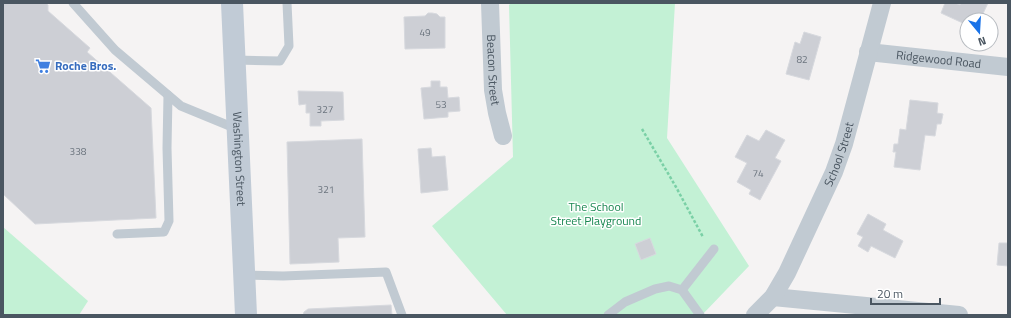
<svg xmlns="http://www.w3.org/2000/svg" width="1011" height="318" viewBox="0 0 1011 318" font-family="'Titillium Web',sans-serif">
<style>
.green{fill:#c3f1d5}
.building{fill:#cdcfd5;stroke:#d7d9de}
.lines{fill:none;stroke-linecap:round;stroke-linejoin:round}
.path{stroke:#7ad0a6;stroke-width:2.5;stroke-dasharray:3 2;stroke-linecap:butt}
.lane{stroke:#c1cad2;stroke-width:9}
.street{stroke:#c1cad2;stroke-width:18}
.secondary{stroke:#c1cbd6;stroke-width:22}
.labels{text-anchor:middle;stroke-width:3;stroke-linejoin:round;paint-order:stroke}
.number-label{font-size:10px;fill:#6b747e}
.street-label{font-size:12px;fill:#4a5661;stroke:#fff}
.shop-label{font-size:12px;font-weight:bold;fill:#366cbe;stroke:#fff;text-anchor:start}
.park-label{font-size:12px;fill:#17864f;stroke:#fff}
</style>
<rect width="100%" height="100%" fill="#f5f3f3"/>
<!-- green -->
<g class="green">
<polygon points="511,3 675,3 667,138 749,266 702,315 507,315 432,226 513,157 509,5"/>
<polygon points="3,227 88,301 79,315 3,315"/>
</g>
<!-- building -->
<g class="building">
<polygon points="3,3 46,3 48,5 48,11 90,48 87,52 151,108 156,218 35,224 3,194"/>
<polygon points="945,3 955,3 960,5 961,3 988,3 980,20 967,20 967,25 941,13"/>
<polygon points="428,13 432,13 437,14 440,17 445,17 445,48 405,49 404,17 425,16"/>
<polygon points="804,32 821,37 809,80 786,74 795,42 800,44"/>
<polygon points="431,81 440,81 440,87 447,87 448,98 459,97 460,111 448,112 448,117 424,119 421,88 431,87"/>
<polygon points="298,91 343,92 344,120 321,121 321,126 310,126 310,113 306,113 306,104 299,105"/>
<polygon points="910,100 938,103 937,113 943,114 941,124 937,124 935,136 925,135 920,170 894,167 896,152 893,152 894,144 898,144 900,129 906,130"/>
<polygon points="766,130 785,140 775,158 781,161 760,200 749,194 751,190 737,182 747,163 735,157 747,135 759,141"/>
<polygon points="362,139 365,237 338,238 339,262 290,264 287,142"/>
<polygon points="431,148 432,157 445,156 448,190 421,193 418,149"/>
<polygon points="868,214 886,224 883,230 903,241 895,258 871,246 868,252 858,246 863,237 857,234"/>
<polygon points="650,238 656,254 641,260 635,244"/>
<polygon points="999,243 1008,243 1008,266 997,265"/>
<polygon points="391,305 392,315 303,315 304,312 308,309"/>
</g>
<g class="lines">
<!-- path -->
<polyline class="path" points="642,129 676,187 703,237"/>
<!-- lane -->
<g class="lane">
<polyline points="73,3 115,50 181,106 237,129"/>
<polyline points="234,60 280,61 289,46 287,3"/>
<polyline points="117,234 164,232 169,221 167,148 168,95"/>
<polyline points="244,275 283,276 386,272 402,315"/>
<polyline points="682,290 714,249"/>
<polyline points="608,315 625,302 655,289 669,286 682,290 700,315"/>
</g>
<!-- street -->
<g class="street">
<path id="s1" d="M490,3L493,90L497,113L503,136"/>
<path id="s2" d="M868,52L1008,67"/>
<polyline points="773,297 959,315"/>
<path id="s3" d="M755,315L773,297L787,273L834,172L844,144L882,3"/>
</g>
<!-- secondary -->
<path class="secondary" id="s4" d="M232,3L246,315"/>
</g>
<!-- icons -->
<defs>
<g id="supermarket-bare" transform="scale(1.2)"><path d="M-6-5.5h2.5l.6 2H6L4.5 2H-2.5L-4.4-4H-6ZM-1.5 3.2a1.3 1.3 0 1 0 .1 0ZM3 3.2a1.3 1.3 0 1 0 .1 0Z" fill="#3f7fe0" stroke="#fff" stroke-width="2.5" paint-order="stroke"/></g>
</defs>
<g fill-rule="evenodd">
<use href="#supermarket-bare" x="43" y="66"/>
</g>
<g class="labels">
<!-- number labels -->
<g class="number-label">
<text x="425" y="36">49</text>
<text x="802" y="63">82</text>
<text x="441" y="108">53</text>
<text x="325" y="113">327</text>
<text x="78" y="155">338</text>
<text x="758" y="177">74</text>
<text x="326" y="193">321</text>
</g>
<!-- street labels -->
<g class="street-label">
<text dy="4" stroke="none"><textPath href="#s2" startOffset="71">Ridgewood Road</textPath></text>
<text dy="4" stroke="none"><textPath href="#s1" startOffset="67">Beacon Street</textPath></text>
<text dy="4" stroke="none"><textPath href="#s3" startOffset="183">School Street</textPath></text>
<text dy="4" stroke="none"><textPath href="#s4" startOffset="156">Washington Street</textPath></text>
</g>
<!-- shop labels -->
<g class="shop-label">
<text x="55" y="70">Roche Bros.</text>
</g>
<!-- park labels -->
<g class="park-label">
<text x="596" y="211">The School<tspan x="596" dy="14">Street Playground</tspan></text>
</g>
</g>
<!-- border -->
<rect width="1011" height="318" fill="none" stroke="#4a5661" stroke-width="8"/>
<!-- north arrow -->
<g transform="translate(979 32) rotate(162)"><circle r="19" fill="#ffffff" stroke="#b7bbc0"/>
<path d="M0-3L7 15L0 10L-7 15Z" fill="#1a73e8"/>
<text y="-6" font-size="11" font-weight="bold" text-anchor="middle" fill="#4a5661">N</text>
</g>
<!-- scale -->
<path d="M871 298v6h69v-6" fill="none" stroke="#4a5661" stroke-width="2"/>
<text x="877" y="298" font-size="12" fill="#4a5661" stroke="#ffffff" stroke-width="3" paint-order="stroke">20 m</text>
</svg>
